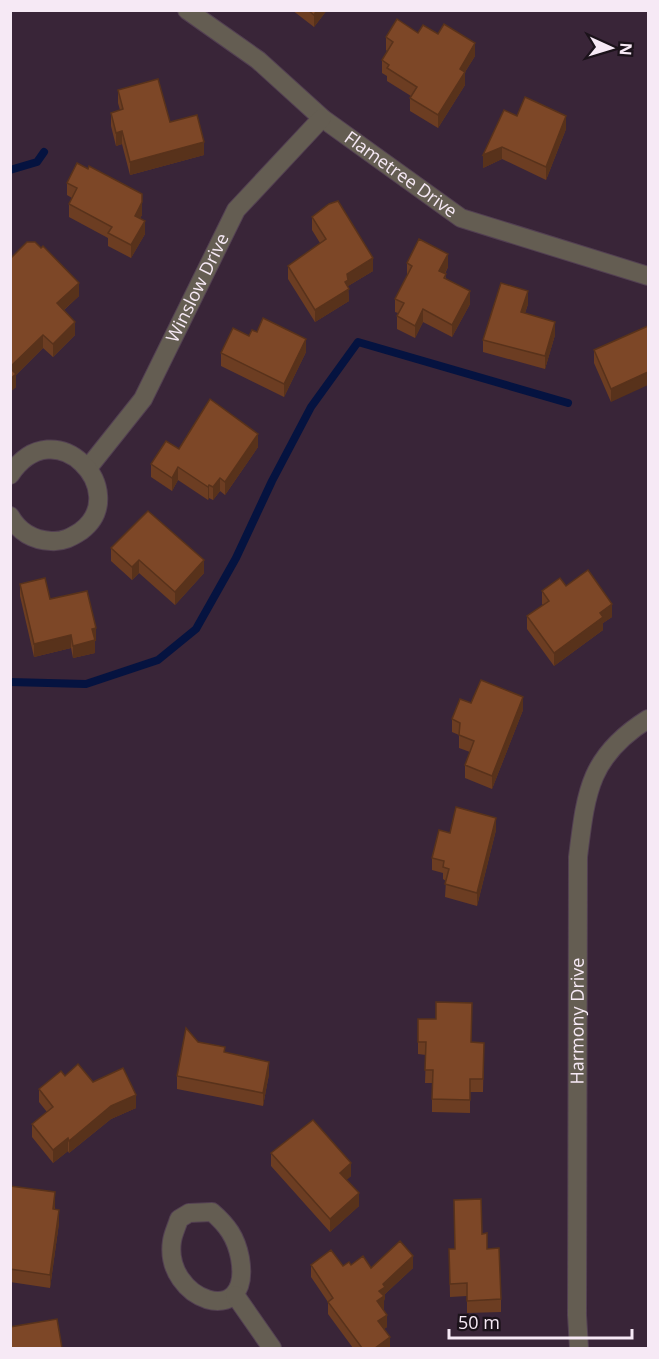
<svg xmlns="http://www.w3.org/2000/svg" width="659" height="1359" viewBox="0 0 659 1359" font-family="'Open Sans',sans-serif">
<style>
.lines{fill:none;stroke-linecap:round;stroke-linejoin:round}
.stream{stroke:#051340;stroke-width:8}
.street-casing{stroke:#534052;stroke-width:20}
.street{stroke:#645d52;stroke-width:18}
.wall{fill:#6c3d22}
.shaded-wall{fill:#58321b}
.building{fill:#7d4727;stroke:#58321b;stroke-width:1.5}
.labels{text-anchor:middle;stroke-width:4.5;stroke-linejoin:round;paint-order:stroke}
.street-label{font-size:18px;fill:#f6e9f5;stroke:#1b121a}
</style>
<rect width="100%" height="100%" fill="#392538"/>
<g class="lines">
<!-- stream -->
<g class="stream">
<polyline points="10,170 37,162 44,152"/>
<polyline points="10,682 86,684 158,660 196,629 236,558 272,481 311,407 358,342 568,403"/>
</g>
<!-- street casing -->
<g class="street-casing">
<g id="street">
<path id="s1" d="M187,10L258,60L322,118L461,218L648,276"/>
<path id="s2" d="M88,468L143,399L236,210L322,118"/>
<path d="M10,475C55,407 133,492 81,531C72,537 63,542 51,541C33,540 19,532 10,516"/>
<path d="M212,1212C227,1225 236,1237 240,1258C253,1332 163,1300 172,1241C173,1234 177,1226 179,1219L189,1213Z"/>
<polyline points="235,1295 272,1348"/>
<path id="s3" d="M579,1348L577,1315L578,857C586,792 589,756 648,719"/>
</g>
</g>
<!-- street -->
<use href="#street" class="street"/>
</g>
<!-- wall -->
<g class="wall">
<polygon points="292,10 327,10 314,27"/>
<polygon points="418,33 475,56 465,72 465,85 438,128 410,111 410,98 411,96 387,81 387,76 382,73 382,60 387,51 386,50 386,37"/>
<polygon points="118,90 170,122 204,155 130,175 122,144 116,146 111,126 111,113 120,110 118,103"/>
<polygon points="517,116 566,129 546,180 502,159 483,168"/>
<polygon points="67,183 142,215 140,218 145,234 131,258 108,246 108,238 69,217 69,204 72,198 67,195"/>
<polygon points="312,217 373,271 348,286 349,301 315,322 288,279 288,266 320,243 312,230"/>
<polygon points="10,259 79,296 64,310 75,335 53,357 43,348 16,375 16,387 10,392"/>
<polygon points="407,263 448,267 445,274 446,279 470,304 452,337 423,322 415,338 397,329 397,316 398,313 395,312 395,299 407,276"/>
<polygon points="528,304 525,313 555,335 545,369 483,352 483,340"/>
<polygon points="648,326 611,402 594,363 594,350"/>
<polygon points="257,332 306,352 284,397 221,366 221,353"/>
<polygon points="258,447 225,495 220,491 213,500 209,498 208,500 178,480 172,491 151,477 151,464 179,449"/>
<polygon points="111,548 204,573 175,605 139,573 132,580 111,561"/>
<polygon points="20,584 96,641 95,641 95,653 73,658 71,648 34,657 20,596"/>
<polygon points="566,586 612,617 603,623 603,630 554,666 527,629 527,616 543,605 542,604 542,591"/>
<polygon points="471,703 523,710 492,789 465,778 465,765 470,752 459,748 459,735 452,732 452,719"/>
<polygon points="496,830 477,906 445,897 446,881 443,879 443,873 432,870 432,858 450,833"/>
<polygon points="418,1019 472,1042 484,1043 483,1092 470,1092 470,1113 432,1112 432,1083 425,1083 426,1055 418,1054"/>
<polygon points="198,1042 225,1053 269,1074 263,1106 177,1089 177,1076"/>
<polygon points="65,1076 93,1082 136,1108 111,1119 69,1153 68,1151 53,1163 32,1137 32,1124 47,1112 39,1102 39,1089"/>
<polygon points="271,1153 351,1176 346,1180 359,1206 330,1232 271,1166"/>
<polygon points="10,1186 55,1205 55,1210 59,1223 50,1288 10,1282"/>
<polygon points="482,1234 501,1299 501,1312 467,1313 467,1296 450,1297 449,1249 455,1249"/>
<polygon points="311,1265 343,1266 351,1265 371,1268 413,1268 385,1294 383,1309 387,1327 384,1329 390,1348 353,1348 328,1314 328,1302 311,1277"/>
</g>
<!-- shaded-wall -->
<g class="shaded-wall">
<polygon points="317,10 327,10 314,27 314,15"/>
<polygon points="475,43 475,56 465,72 465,85 438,128 438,115 460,69"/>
<polygon points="566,116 566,129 546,180 546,167"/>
<polygon points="122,131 122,144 116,146 116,133"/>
<polygon points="204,142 204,155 130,175 130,162"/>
<polygon points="502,147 502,159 483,168 483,155"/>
<polygon points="142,202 142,215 135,228 135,216"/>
<polygon points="145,221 145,234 131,258 131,245"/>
<polygon points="448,254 448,267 439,284 439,271"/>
<polygon points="373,258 373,271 348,286 349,301 315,322 315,310 345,282 347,274"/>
<polygon points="79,283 79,296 57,316 57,303"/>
<polygon points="470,291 470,304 452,337 452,325"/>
<polygon points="528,291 528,304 521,325 521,312"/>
<polygon points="423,309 423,322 415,338 415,326"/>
<polygon points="75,322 75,335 53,357 53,344"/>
<polygon points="555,322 555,335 545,369 545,356"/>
<polygon points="43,335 43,348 16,375 16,387 10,392 10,367"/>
<polygon points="306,339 306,352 284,397 284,384"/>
<polygon points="648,372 648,385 611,402 611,389"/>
<polygon points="258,434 258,447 225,495 225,482"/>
<polygon points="178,467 178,480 172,491 172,478"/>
<polygon points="220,478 220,491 213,500 213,487"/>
<polygon points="209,485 209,498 208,500 208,487"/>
<polygon points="139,560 139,573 132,580 132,567"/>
<polygon points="204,560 204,573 175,605 175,592"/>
<polygon points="612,604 612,617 603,623 603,630 554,666 554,653 600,613"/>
<polygon points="96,628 96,641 95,641 95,653 73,658 73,646 92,629"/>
<polygon points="71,635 71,648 34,657 34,644"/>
<polygon points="523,697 523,710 492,789 492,776"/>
<polygon points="496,818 496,830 477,906 477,893"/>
<polygon points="269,1062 269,1074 263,1106 263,1093"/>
<polygon points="136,1095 136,1108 111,1119 69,1153 69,1141 111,1106"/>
<polygon points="68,1138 68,1151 53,1163 53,1150"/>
<polygon points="351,1163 351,1176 340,1186 340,1173"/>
<polygon points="55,1192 55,1205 53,1222 53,1209"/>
<polygon points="359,1193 359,1206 330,1232 330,1219"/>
<polygon points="59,1210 59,1223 50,1288 50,1275"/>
<polygon points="413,1256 413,1268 385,1294 385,1299 384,1300 384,1309 377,1313 377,1301 379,1291 383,1284"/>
<polygon points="387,1315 387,1327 378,1333 378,1321"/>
<polygon points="390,1337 390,1348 375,1348"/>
</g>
<!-- building -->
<g class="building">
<polygon points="308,10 317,10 314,15"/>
<polygon points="397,19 418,33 423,25 438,34 444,24 475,43 460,69 465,72 438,115 410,98 417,87 387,68 389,65 382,60 393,42 386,37"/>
<polygon points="158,79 170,122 197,115 204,142 130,162 122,131 116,133 111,113 123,109 118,90"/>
<polygon points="525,97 566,116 546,167 502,147 483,155 504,110 517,116"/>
<polygon points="77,163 88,169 89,166 142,194 142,202 135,216 145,221 131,245 108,233 112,227 69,204 77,188 67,183"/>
<polygon points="338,201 373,258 347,274 348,280 345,282 349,289 315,310 288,266 326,239 312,217 329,204"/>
<polygon points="419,239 448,254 439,271 446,274 444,278 470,291 452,325 423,309 415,326 397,316 404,303 395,299 412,266 407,263"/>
<polygon points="27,242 35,242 41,248 43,246 79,283 57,303 75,322 53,344 43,335 10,367 10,259"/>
<polygon points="501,283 528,291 521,312 555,322 545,356 483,340"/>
<polygon points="263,318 306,339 284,384 221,353 233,328 249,336 252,330 257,332"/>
<polygon points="648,326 648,372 611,389 594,350"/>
<polygon points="10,368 16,374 10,379"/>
<polygon points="210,399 258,434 225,482 220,478 213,487 209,485 208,487 178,467 172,478 151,464 166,441 179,449"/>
<polygon points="148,511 204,560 175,592 139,560 132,567 111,548"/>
<polygon points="588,570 612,604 600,613 603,617 554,653 527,616 549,601 542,591 560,578 566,586"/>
<polygon points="45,578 50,599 87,591 96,628 92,629 95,640 73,646 71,635 34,644 20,584"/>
<polygon points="481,680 523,697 492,776 465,765 474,741 459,735 460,723 452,719 460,699 471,703"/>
<polygon points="456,807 496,818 477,893 445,884 449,869 443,867 444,861 432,858 439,830 450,833"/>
<polygon points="436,1002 472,1003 471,1042 484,1043 483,1079 470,1079 470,1100 432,1099 433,1070 425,1070 426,1042 418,1042 418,1019 436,1019"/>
<polygon points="186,1028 198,1042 225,1047 224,1052 269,1062 263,1093 177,1076"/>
<polygon points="78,1064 93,1082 123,1068 136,1095 111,1106 69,1141 68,1138 53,1150 32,1124 53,1107 39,1089 61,1071 65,1076"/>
<polygon points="313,1120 351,1163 340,1173 359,1193 330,1219 271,1153"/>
<polygon points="10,1186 55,1192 53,1209 59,1210 50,1275 10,1269"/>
<polygon points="481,1199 482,1234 487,1233 487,1249 499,1248 501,1299 467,1301 467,1283 450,1284 449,1249 455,1249 454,1200"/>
<polygon points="400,1241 413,1256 383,1284 385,1287 379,1291 384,1296 377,1301 387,1315 378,1321 390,1337 375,1348 362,1348 328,1302 333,1298 311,1265 331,1250 343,1266 349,1262 351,1265 363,1256 371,1268"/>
<polygon points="57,1319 62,1348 10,1348 10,1327"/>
</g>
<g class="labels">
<!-- street labels -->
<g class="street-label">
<text dy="6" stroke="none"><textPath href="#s1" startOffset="270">Flametree Drive</textPath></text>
<text dy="6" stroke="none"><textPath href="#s2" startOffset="212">Winslow Drive</textPath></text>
<text dy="6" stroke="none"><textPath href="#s3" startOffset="327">Harmony Drive</textPath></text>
</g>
</g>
<!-- border -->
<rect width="659" height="1359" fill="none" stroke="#f6e9f5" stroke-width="24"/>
<!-- north arrow -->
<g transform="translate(611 48) rotate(94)" stroke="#1b121a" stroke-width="4.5" paint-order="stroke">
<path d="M0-4.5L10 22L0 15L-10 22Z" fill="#f6e9f5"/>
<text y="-9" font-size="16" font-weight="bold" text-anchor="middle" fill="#f6e9f5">N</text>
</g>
<!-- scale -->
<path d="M449 1329v9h183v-9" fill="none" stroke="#f6e9f5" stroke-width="3"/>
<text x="458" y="1329" font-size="18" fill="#f6e9f5" stroke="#1b121a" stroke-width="4.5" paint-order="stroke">50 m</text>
</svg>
